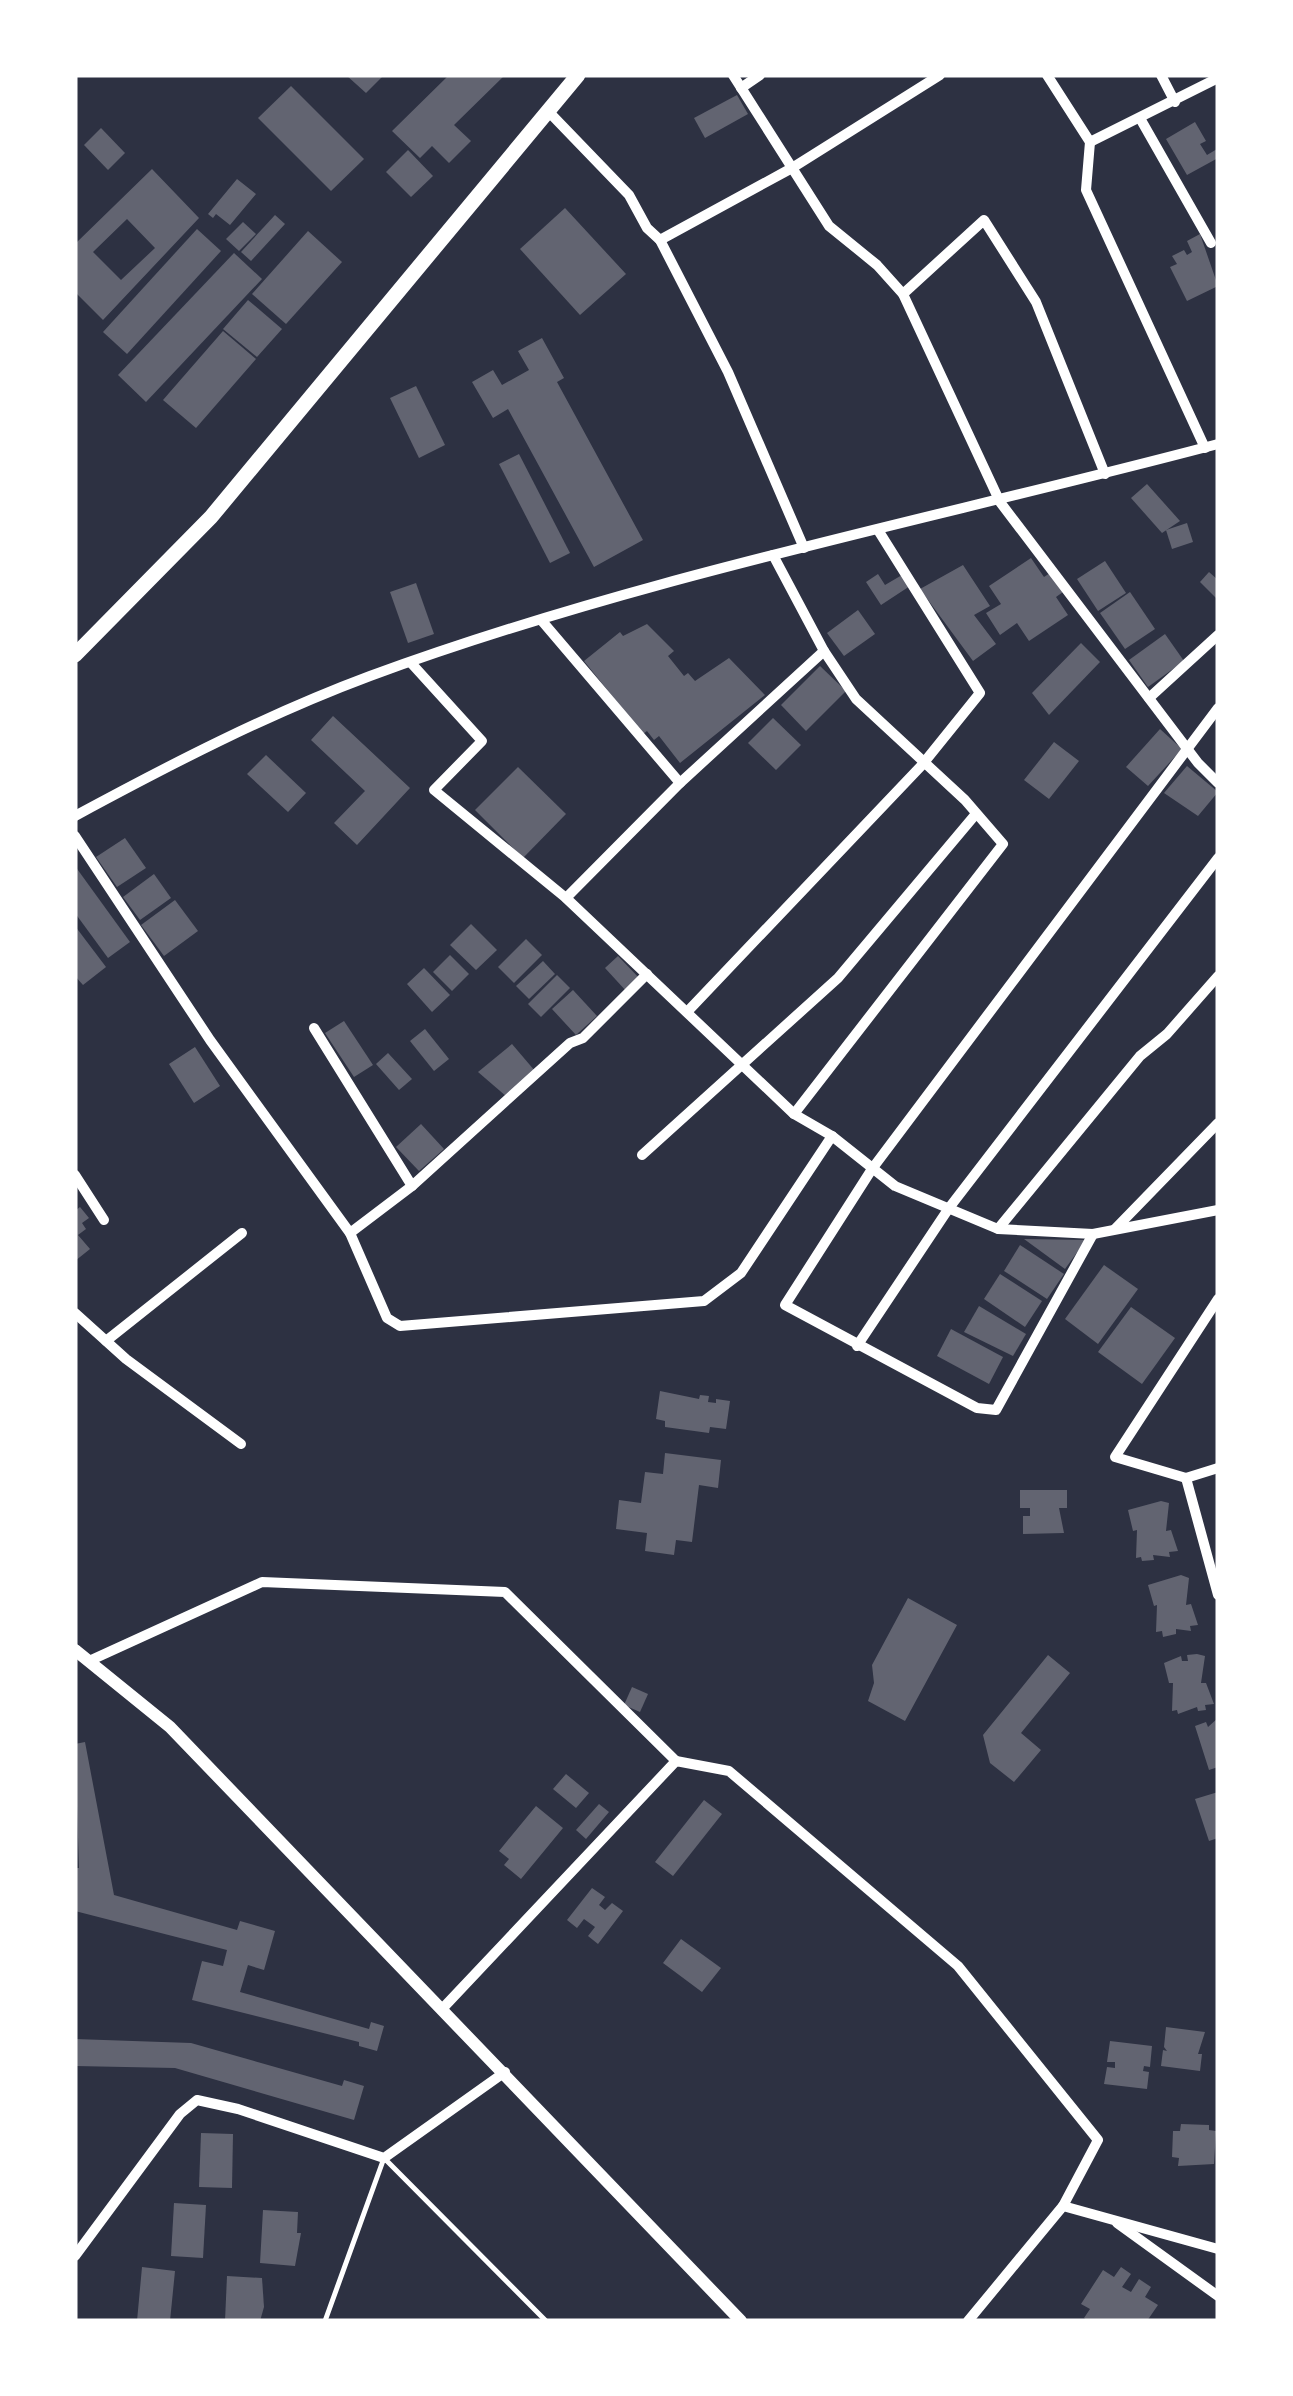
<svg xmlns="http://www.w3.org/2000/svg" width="1293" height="2396" viewBox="0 0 1293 2396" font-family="Quicksand,sans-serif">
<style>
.building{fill:#626471;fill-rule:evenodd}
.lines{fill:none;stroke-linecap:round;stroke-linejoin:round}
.service{stroke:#fff;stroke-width:5}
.minor{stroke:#fff;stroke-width:10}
.tertiary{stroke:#fff;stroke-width:12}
.secondary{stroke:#fff;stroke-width:15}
</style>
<rect width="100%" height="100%" fill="#2d3142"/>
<!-- building -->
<g class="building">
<polygon points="346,75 384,75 366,93"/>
<polygon points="449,75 505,75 454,125 471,141 449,163 432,146 420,158 392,131"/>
<polygon points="291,86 364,159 331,191 258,118"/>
<polygon points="737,95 748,114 705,138 694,118"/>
<polygon points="1195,122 1206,141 1200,144 1207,155 1217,149 1218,158 1187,175 1166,139"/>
<polygon points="101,128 125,153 108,170 84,145"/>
<polygon points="408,150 433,176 411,197 386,172"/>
<path d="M152,169L199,218L103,320L75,292V244ZM127,219L155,248L121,280L93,252Z"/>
<polygon points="237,179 256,194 230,225 216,214 213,218 208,214"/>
<polygon points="565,208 626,274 580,315 520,249"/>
<polygon points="275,215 285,224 251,261 241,252"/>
<polygon points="243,222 256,234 239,251 226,239"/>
<polygon points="197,229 221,251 127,354 103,332"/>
<polygon points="308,231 342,262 286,324 252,294"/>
<polygon points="1200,234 1218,286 1187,301 1170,267 1177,264 1172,256 1184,250 1187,255 1192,252 1187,241"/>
<polygon points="234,253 262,279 146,402 118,375"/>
<polygon points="248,300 282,329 257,357 223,329"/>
<polygon points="223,331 256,359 196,428 163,400"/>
<polygon points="542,338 564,378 557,382 643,540 594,567 508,409 493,418 472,382 493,370 502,385 529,370 518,351"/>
<polygon points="416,386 445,445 419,458 390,398"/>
<polygon points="519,454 570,553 550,563 499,464"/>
<polygon points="1147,484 1180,521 1162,533 1131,498"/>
<polygon points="1187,523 1193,542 1172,549 1166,530"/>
<polygon points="1031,558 1044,577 1050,573 1063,592 1056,597 1068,615 1029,641 1017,623 1000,635 986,613 1001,604 989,586"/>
<polygon points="1105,561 1126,593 1098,611 1077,579"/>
<polygon points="963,565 990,606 974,615 996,644 973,661 920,589"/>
<polygon points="1209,572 1218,580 1218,600 1200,582"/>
<polygon points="878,574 885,585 902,575 910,586 881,605 866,582"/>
<polygon points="416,583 434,634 408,643 390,592"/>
<polygon points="1130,592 1155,629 1125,649 1100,613"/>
<polygon points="858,610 875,634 844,656 827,633"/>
<polygon points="647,624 674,651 668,656 684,676 688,673 695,681 729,658 765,695 680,763 659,736 654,740 647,731 643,734 584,661 620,632 623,636"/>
<polygon points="1165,634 1184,661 1148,687 1129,660"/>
<polygon points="1081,643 1100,662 1049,715 1032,693"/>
<polygon points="820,666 846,691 806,731 781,705"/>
<polygon points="333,716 410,788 357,845 334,823 365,791 311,740"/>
<polygon points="773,718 801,745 776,770 748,743"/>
<polygon points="1160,729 1182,749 1148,786 1126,767"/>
<polygon points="1054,742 1079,761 1049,799 1024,780"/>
<polygon points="266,755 306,793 288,812 247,774"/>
<polygon points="1187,766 1218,792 1198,816 1164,793"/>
<polygon points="518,767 566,814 523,858 475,810"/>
<polygon points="125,838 146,868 117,887 96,857"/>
<polygon points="75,866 130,942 108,958 75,913"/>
<polygon points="154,874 171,898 140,920 123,897"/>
<polygon points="175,900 198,931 164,956 141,925"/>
<polygon points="471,924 497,950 476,970 450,945"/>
<polygon points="75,926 106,967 83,985 75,976"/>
<polygon points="526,939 542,955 514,983 498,967"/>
<polygon points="450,955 469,974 452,991 433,972"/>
<polygon points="618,956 641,980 627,992 605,968"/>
<polygon points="543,961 555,974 529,999 516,986"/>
<polygon points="424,968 450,995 432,1012 407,984"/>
<polygon points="557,975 570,988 541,1017 528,1004"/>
<polygon points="573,990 597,1016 576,1035 552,1009"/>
<polygon points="344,1021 373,1065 354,1077 325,1033"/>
<polygon points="425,1029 449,1059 434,1071 410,1041"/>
<polygon points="512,1044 535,1071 507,1097 478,1072"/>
<polygon points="195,1047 220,1086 194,1103 169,1064"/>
<polygon points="388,1053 412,1079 399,1090 376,1064"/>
<polygon points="421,1124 444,1149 419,1171 396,1147"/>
<polygon points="80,1207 89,1218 82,1223 86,1229 78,1235 90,1249 75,1261 75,1211"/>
<polygon points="1024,1239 1086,1240 1065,1269"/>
<polygon points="1020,1245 1064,1274 1047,1299 1004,1271"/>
<polygon points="1104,1265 1138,1289 1098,1344 1065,1319"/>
<polygon points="1000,1274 1042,1301 1025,1327 984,1299"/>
<polygon points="979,1306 1026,1334 1013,1356 964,1332"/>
<polygon points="1131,1307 1175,1338 1142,1384 1098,1352"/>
<polygon points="951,1329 1003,1357 989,1384 937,1356"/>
<polygon points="660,1391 699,1399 700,1395 709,1396 708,1402 716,1403 716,1399 730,1401 726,1429 710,1427 709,1433 665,1427 665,1421 656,1419"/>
<polygon points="665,1453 721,1460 718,1488 699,1485 692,1542 676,1540 674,1555 645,1551 647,1533 616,1529 619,1500 641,1503 645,1472 663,1474"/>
<polygon points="1020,1490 1067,1490 1067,1508 1059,1508 1064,1533 1023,1534 1023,1516 1030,1516 1030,1508 1020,1508"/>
<polygon points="1161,1501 1169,1503 1166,1531 1171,1530 1178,1551 1169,1552 1170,1557 1153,1555 1154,1560 1142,1561 1141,1557 1136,1558 1137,1530 1133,1531 1128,1510"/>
<polygon points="1181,1575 1189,1578 1186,1605 1191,1604 1198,1625 1190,1626 1191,1631 1176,1629 1176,1634 1163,1637 1162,1631 1156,1632 1157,1605 1154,1606 1148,1585"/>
<polygon points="908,1598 957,1625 905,1721 868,1701 874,1683 872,1665"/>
<polygon points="1197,1654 1205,1656 1201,1683 1206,1683 1214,1704 1205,1705 1206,1710 1198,1711 1197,1707 1178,1714 1177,1710 1172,1711 1173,1683 1169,1683 1164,1663 1181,1656 1182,1661 1188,1661 1187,1655"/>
<polygon points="1048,1655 1070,1673 1021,1733 1041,1750 1014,1782 990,1763 983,1735"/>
<polygon points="632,1687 648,1694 640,1712 624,1705"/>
<polygon points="1218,1718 1218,1767 1209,1770 1195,1726 1206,1722 1208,1727"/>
<polygon points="85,1742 114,1895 237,1930 240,1921 275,1931 264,1970 248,1965 240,1992 369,2029 371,2022 384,2026 377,2051 359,2046 359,2042 192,2000 202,1961 223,1966 227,1950 75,1911 75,1868 79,1868 75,1744"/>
<polygon points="566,1774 589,1793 576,1808 553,1789"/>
<polygon points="1218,1792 1218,1838 1209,1841 1195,1799"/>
<polygon points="704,1800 722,1814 673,1876 655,1862"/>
<polygon points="599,1804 609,1812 586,1839 576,1830"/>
<polygon points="536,1806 563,1828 521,1879 504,1865 509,1859 499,1851"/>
<polygon points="592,1888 605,1897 599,1905 605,1910 612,1903 623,1911 598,1944 588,1936 595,1927 584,1919 577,1928 567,1920"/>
<polygon points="681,1939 721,1968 702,1992 663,1963"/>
<polygon points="1166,2027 1205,2032 1198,2054 1202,2054 1200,2071 1161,2066 1163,2050 1167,2051 1164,2047"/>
<polygon points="75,2039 191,2043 342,2086 344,2080 364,2086 354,2120 175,2068 75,2066"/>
<polygon points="1110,2041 1152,2046 1150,2067 1144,2066 1143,2071 1149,2072 1147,2089 1104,2084 1107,2067 1115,2068 1115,2062 1107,2062"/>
<polygon points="1181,2124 1209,2125 1209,2130 1216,2131 1214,2164 1178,2166 1179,2158 1172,2157 1173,2131 1180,2131"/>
<polygon points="201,2133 233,2134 232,2188 199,2187"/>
<polygon points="174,2203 206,2205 203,2258 171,2256"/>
<polygon points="263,2210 298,2212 297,2233 301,2233 295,2266 260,2263"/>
<polygon points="142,2267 175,2271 170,2321 137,2321"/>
<polygon points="1121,2267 1131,2274 1122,2287 1131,2292 1139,2279 1151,2287 1145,2297 1158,2305 1147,2321 1088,2321 1084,2318 1090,2309 1081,2304 1103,2270 1114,2277"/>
<polygon points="227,2276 262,2278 264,2307 260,2321 225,2321"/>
</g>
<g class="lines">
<!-- service -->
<polyline class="service" points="325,2321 384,2158 546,2321"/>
<!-- minor -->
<g class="minor">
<polyline points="733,75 829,226 877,265 903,294 1000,502 1198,763 1218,783"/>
<polyline points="1047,75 1090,142 1086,190 1205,448"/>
<polyline points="1161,75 1175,102"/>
<polyline points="741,88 760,75"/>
<polyline points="548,111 629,195 647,228 660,240 728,372 804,548"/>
<polyline points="1141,120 1211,243"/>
<polyline points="1090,142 1218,78"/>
<polyline points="660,240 792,168 940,75"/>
<polyline points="903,294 984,220 1036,302 1105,474"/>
<polyline points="542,621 680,783"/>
<polyline points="412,664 482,741 434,790 566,898 794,1114 832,1136 895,1186 998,1229 1093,1234 1218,1210"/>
<polyline points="1149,698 1218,635"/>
<path d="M75,816C171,764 268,714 370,676C645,575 935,519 1218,444"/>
<polyline points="75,836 210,1040 350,1233 387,1318 400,1326 704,1301 741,1273 832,1136"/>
<polyline points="566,898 680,783 824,651 773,555"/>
<polyline points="688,1011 922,765 980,693 878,530"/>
<polyline points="314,1028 412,1186"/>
<polyline points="794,1114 1003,844 965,800 856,699 824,651"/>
<polyline points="642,1155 838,978 975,815"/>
<polyline points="75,1175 104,1220"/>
<polyline points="998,1229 1140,1056 1167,1034 1218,976"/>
<polyline points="1115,1229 1218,1123"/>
<polyline points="350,1233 412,1186 570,1043 583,1038 647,974"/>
<polyline points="1093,1234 996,1410 977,1408 785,1305 872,1169 1218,708"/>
<polyline points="1218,1299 1115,1457 1186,1478 1218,1468"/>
<polyline points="75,1313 126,1359 241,1444"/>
<polyline points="106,1341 242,1233"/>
<polyline points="857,1346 949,1208 1218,858"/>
<polyline points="1186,1478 1218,1595"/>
<polyline points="89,1661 262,1582 505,1592 676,1761"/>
<polyline points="443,2008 676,1761 729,1771 958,1966 1098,2140 1063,2206"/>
<polyline points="1117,2223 1218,2296"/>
<polyline points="75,2256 180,2114 197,2100 238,2109 384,2158 505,2072"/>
<polyline points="968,2321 1063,2206 1218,2249"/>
</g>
<!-- tertiary -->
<polyline class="tertiary" points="75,1650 170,1727 741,2321"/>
<!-- secondary -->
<polyline class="secondary" points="75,655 211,517 578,75"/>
</g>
<!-- border -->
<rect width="1293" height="2396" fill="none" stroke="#ffffff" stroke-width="155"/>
</svg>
